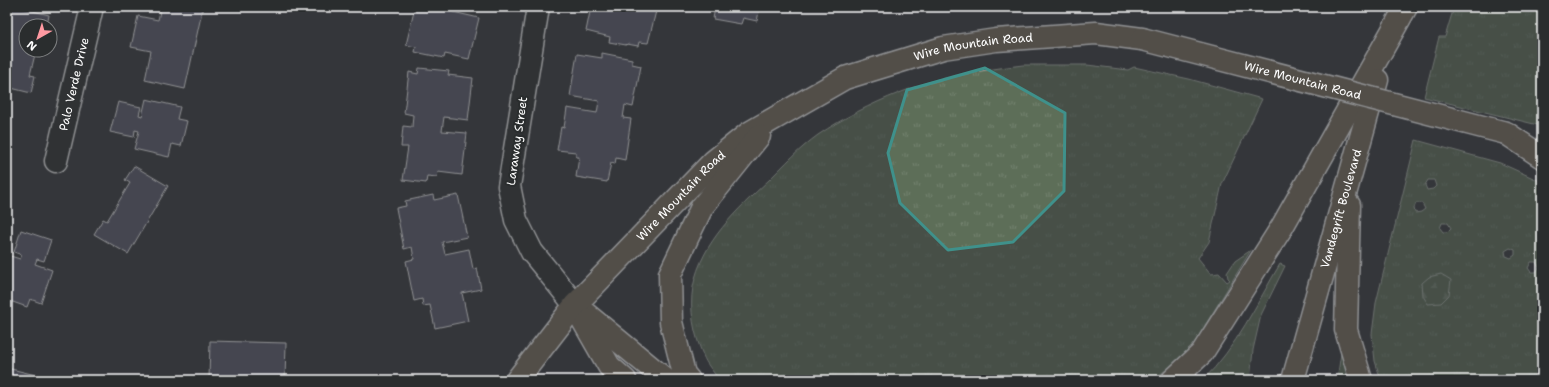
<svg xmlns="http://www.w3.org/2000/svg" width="1549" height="387" viewBox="0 0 1549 387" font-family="'Shantell Sans',sans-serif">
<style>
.grass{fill:url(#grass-tufts);stroke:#aeb6ac;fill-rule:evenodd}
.forest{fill:url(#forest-firs);stroke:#aeb6ac}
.building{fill:#5a5a6c;stroke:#fff}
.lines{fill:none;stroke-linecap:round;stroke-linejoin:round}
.minor-casing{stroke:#fff;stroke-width:25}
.major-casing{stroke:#fff;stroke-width:25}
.minor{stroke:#2a2d2e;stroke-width:22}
.major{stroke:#746a5a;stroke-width:22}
.major-bridge-casing{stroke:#fff;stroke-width:25;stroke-linecap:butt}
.major-bridge{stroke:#746a5a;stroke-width:22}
.marked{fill:none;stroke:#3f918b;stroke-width:3;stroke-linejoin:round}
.labels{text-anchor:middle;stroke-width:4;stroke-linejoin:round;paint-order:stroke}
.street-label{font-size:12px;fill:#fff;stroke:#2a2d2e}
</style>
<defs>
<pattern id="grass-tufts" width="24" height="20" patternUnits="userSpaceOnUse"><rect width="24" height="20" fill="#5d6e58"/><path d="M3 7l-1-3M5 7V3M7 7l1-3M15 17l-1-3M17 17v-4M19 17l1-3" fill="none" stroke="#758471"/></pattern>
<pattern id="forest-firs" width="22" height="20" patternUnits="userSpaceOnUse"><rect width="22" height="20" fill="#5d6e58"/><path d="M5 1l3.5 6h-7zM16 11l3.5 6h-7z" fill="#758471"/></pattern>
</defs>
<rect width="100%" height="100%" fill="#34363a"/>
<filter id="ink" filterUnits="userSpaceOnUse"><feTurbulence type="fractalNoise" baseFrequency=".025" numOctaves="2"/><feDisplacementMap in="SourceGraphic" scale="8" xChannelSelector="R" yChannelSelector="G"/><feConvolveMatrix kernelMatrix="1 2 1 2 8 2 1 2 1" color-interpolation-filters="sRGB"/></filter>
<g filter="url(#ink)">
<!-- grass -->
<g class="grass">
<polygon points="1454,7 1542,7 1542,126 1424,97 1439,37 1445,37"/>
<path d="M1023,65H1087L1128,70L1134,67L1189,79L1262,99L1222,184L1209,242L1198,258L1211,274L1219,273L1227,282L1230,280L1228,278L1227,273L1235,261L1251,250L1195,342L1179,362L1151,380H719C714,372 706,364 703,355C694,334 689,309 693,287C702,241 737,210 769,180C785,164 800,148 818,135C843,118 871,104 899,93C938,77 981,70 1023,65Z"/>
<path d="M1416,140L1500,163L1542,182V295L1537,300L1539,307L1542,308V380H1381L1375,361L1372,334L1376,303ZM1428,180H1434L1436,186L1433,189L1427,190L1425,185ZM1416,203H1422L1425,209L1421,212L1415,213L1414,208ZM1442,223H1448L1451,228L1447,232H1443L1440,228ZM1510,248L1515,250V255L1511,258L1506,256L1505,251ZM1531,262H1536L1539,268L1536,272H1531L1528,268Z"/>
<path d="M1280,264L1285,266L1261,315L1253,350L1250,380H1203C1236,348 1257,303 1280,264Z"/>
<polygon points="1343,350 1351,380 1337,380 1341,353"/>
</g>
<!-- forest -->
<polygon class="forest" points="1441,274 1451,280 1449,295 1441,303 1428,304 1423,296 1422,283 1429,277"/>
<!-- building -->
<g class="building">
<polygon points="10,7 17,7 49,15 47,26 26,26 26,50 36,50 30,75 35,76 31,93 7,87 7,20"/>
<polygon points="161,7 203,7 185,89 145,80 151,51 131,47 138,16 158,20"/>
<polygon points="415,7 454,7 453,12 479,18 469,59 445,54 444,58 415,52 416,47 406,45"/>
<polygon points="591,7 657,7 648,43 639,42 638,46 627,44 626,45 609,42 610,37 586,31"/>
<polygon points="715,7 760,7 757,21 743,18 741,24 713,19"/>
<polygon points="602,53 632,59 632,64 641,66 633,107 625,105 623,118 631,119 625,160 616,158 615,164 611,163 607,182 576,177 579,157 576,157 576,152 557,150 561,127 564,128 567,108 597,113 599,101 570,96 577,54 602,58"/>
<polygon points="419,68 449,71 448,75 473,78 468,120 444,117 442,131 467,133 462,175 438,172 437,177 427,176 426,183 403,180 408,147 401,147 403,126 412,127 413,115 404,113 409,72 418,74"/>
<polygon points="146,99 180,107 177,119 187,121 181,146 172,144 169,157 134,149 139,131 135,130 134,137 110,132 118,102 141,107 139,115 142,116"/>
<polygon points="134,166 168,186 128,254 94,234 103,219 107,221 130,183 125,180"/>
<polygon points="433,195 434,200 458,195 467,237 442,242 445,254 469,249 473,269 477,268 481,289 462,293 468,321 435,328 430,305 423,306 422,299 414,301 406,261 414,259 412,247 404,249 396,208 406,206 405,201"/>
<polygon points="21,230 51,240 44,261 37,259 35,264 52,270 41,303 30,299 27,307 7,300 7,255 20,259 22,255 14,252"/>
<polygon points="210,341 286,343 285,380 209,380"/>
<polygon points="7,368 48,378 47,380 7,380"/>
</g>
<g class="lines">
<!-- minor casing -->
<g class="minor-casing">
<g id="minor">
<polyline points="538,7 509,186 516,220 532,252 575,305"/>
<path id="s1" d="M56,161L92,7"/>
</g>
</g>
<!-- major casing -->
<g class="major-casing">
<g id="major">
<polyline points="1506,133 1542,157"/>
<polyline points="1349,205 1346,330 1361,380"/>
<polyline points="575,305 666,380"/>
<polyline points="581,317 609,366 625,380"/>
<path id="s2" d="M517,380L575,305L714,161L749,133L845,78L943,48L996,40L1096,33L1142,39"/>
<polyline points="689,380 684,374 671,322 670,274 702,207 759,136"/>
<polyline points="1173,380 1202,353 1282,227 1406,7"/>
<path id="s3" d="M1293,380L1377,80"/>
</g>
</g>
<!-- minor -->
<use href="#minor" class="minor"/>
<!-- major -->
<use href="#major" class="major"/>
<!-- major-bridge casing -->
<g class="major-bridge-casing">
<g id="major-bridge">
<path id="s4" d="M1142,39L1506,133"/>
</g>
</g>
<!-- major-bridge -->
<use href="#major-bridge" class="major-bridge"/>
</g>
</g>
<!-- marked area -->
<path d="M0 0H1549V387H0ZM985,68L1065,113L1064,191L1013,242L948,250L900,203L888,153L907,90Z" fill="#34363a" fill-opacity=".55" fill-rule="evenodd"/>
<path class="marked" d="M985,68L1065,113L1064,191L1013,242L948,250L900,203L888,153L907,90Z"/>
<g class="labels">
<!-- street labels -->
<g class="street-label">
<text dy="4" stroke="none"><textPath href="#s2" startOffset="583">Wire Mountain Road</textPath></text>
<text dy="4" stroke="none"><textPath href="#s4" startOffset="166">Wire Mountain Road</textPath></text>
<text dy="4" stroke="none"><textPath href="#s1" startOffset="79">Palo Verde Drive</textPath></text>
<text transform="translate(517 141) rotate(-82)" y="4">Laraway Street</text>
<text dy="4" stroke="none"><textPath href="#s2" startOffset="247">Wire Mountain Road</textPath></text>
<text dy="4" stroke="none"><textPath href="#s3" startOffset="178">Vandegrift Boulevard</textPath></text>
</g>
</g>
<!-- margin -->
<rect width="1549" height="387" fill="none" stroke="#2a2d2e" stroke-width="24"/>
<rect x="12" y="12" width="1525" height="363" fill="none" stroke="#fff" stroke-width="1.5" filter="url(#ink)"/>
<!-- north arrow -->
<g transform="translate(38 38) rotate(219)"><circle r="19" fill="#2a2d2e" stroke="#7f8182"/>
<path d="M0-3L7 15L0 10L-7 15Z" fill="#ff9aa2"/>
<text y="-6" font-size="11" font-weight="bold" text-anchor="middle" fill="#ffffff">N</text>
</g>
</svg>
